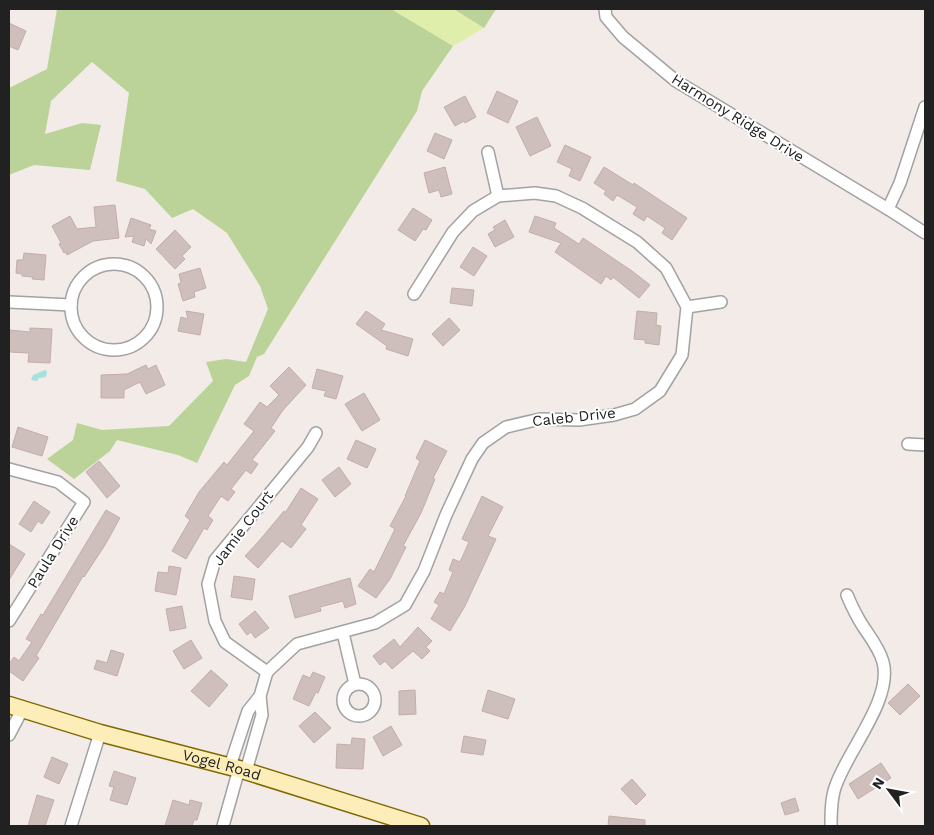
<svg xmlns="http://www.w3.org/2000/svg" width="934" height="835" viewBox="0 0 934 835" font-family="'Work Sans',sans-serif">
<style>
.grass{fill:#dfeeaa}
.forest{fill:#bbd399}
.water{fill:#a5e1de}
.building{fill:#cebfbd;stroke:#c4ada8}
.lines{fill:none;stroke-linecap:round;stroke-linejoin:round}
.street-casing{stroke:#a2a2a2;stroke-width:14}
.secondary-casing{stroke:#7f6900;stroke-width:19}
.street{stroke:#fff;stroke-width:11}
.secondary{stroke:#fdeeb9;stroke-width:16}
.labels{text-anchor:middle;stroke-width:4;stroke-linejoin:round;paint-order:stroke}
.street-label{font-size:15px;fill:#212121;stroke:#fff}
</style>
<rect width="100%" height="100%" fill="#f2ebe7"/>
<!-- grass -->
<polygon class="grass" points="391,9 454,9 484,28 453,46"/>
<!-- forest -->
<g class="forest">
<polygon points="57,9 391,9 453,46 422,91 417,111 264,354 257,357 249,376 235,385 197,463 178,455 117,440 110,451 74,479 47,459 73,440 77,423 102,430 169,426 213,381 206,362 226,359 246,362 268,309 260,286 227,233 193,209 172,218 145,189 116,181 129,93 92,62 51,101 45,134 82,123 101,125 90,170 34,165 9,175 9,88 47,69"/>
<polygon points="454,9 496,9 484,28"/>
</g>
<!-- water -->
<polygon class="water" points="45,370 47,372 46,377 39,378 37,381 31,380 33,375"/>
<!-- building -->
<g class="building">
<polygon points="9,23 26,31 18,50 9,46"/>
<polygon points="497,91 518,101 508,123 487,113"/>
<polygon points="465,96 476,117 465,123 464,121 455,126 444,107"/>
<polygon points="537,117 551,146 530,156 516,127"/>
<polygon points="435,133 452,140 444,159 427,151"/>
<polygon points="565,145 591,157 580,181 569,176 572,169 557,162"/>
<polygon points="445,167 452,194 441,197 439,190 429,193 424,173"/>
<polygon points="604,167 633,185 634,183 687,218 672,240 662,233 665,228 647,216 644,221 633,214 637,207 617,195 613,201 604,194 606,191 594,183"/>
<polygon points="115,205 119,238 93,241 67,255 66,252 64,253 59,244 61,243 52,226 70,216 77,229 96,227 94,207"/>
<polygon points="413,208 432,220 426,230 423,229 415,241 398,230"/>
<polygon points="535,216 556,223 554,228 579,244 583,238 632,271 650,285 639,298 613,277 611,280 606,276 601,284 555,252 561,243 529,232"/>
<polygon points="131,218 151,225 149,229 156,231 151,244 146,239 144,246 132,242 134,236 125,237"/>
<polygon points="505,220 514,237 495,247 488,234 495,230 493,227"/>
<polygon points="175,230 191,247 182,256 185,259 175,269 156,249"/>
<polygon points="473,247 487,256 474,276 460,267"/>
<polygon points="24,253 46,255 44,280 32,279 33,277 22,276 22,274 16,273 17,260 23,260"/>
<polygon points="200,268 206,288 194,292 195,297 183,301 178,284 181,283 179,274"/>
<polygon points="452,288 474,290 472,306 450,303"/>
<polygon points="186,311 204,314 200,335 178,331 181,317 188,319"/>
<polygon points="366,311 385,324 381,330 413,339 408,356 386,349 387,346 356,324"/>
<polygon points="637,311 657,313 656,325 661,326 659,345 645,343 645,340 634,339"/>
<polygon points="449,318 460,330 443,346 432,334"/>
<polygon points="30,328 52,329 50,363 28,362 29,353 9,352 9,330 30,332"/>
<polygon points="146,365 148,369 156,365 165,385 146,394 140,382 124,390 124,398 101,398 101,375 127,374"/>
<polygon points="289,367 306,385 283,410 271,428 275,431 252,460 258,464 251,474 246,470 231,489 235,492 228,501 221,496 208,516 213,520 207,530 204,528 186,559 172,551 190,520 185,516 199,492 224,462 227,465 254,431 244,424 260,402 267,407 279,395 270,386"/>
<polygon points="317,369 343,376 336,399 324,396 326,391 312,388"/>
<polygon points="364,393 380,420 362,431 345,404"/>
<polygon points="18,427 48,437 42,456 12,447"/>
<polygon points="356,440 376,449 367,468 347,459"/>
<polygon points="425,440 447,451 433,478 435,479 421,513 403,546 406,547 390,579 376,598 358,586 370,569 374,572 395,529 390,526 406,496 405,496 420,461 416,458"/>
<polygon points="99,461 120,486 107,498 86,472"/>
<polygon points="339,467 351,484 335,497 322,480"/>
<polygon points="301,488 318,499 301,525 306,529 291,548 282,541 258,568 245,556 259,541 284,511 285,513"/>
<polygon points="482,496 503,507 488,536 496,539 465,606 450,631 431,619 439,605 434,602 440,592 444,594 453,572 449,570 453,559 460,562 469,542 462,539"/>
<polygon points="34,501 50,512 42,524 38,521 31,532 19,524"/>
<polygon points="106,510 120,518 105,545 84,577 83,576 36,656 39,658 23,681 9,671 9,664 14,657 19,661 32,642 26,639 41,614 43,615"/>
<polygon points="9,544 25,554 9,580"/>
<polygon points="169,566 181,568 176,595 155,591 158,572 168,573"/>
<polygon points="234,576 255,579 252,600 231,597"/>
<polygon points="350,578 356,604 345,608 343,601 320,607 321,611 295,618 289,596"/>
<polygon points="182,606 186,628 170,631 166,609"/>
<polygon points="255,611 269,628 255,638 251,632 247,635 239,624"/>
<polygon points="418,627 432,641 426,647 430,651 422,659 413,651 392,669 385,661 380,665 373,656 394,639 400,647"/>
<polygon points="191,640 202,658 184,669 173,651"/>
<polygon points="111,650 124,654 117,676 94,669 97,660 107,663"/>
<polygon points="211,670 228,685 209,707 191,691"/>
<polygon points="313,672 325,677 318,693 316,692 309,706 293,699 303,675 310,678"/>
<polygon points="908,684 920,696 900,715 888,703"/>
<polygon points="415,690 416,714 399,715 399,691"/>
<polygon points="488,690 515,699 508,719 482,711"/>
<polygon points="315,712 331,728 314,743 299,726"/>
<polygon points="391,726 402,745 383,756 373,737"/>
<polygon points="464,736 486,740 483,755 461,752"/>
<polygon points="352,738 365,739 363,769 336,768 337,744 351,745"/>
<polygon points="52,757 68,764 59,784 44,777"/>
<polygon points="881,763 891,778 858,799 849,784"/>
<polygon points="114,771 136,778 127,805 110,800 114,787 109,786"/>
<polygon points="632,779 646,795 636,805 621,789"/>
<polygon points="37,795 54,800 45,826 28,826"/>
<polygon points="795,798 799,811 785,815 781,803"/>
<polygon points="173,800 189,805 190,800 202,803 197,820 194,820 192,826 165,826"/>
<polygon points="609,816 645,820 645,826 608,826"/>
</g>
<g class="lines">
<!-- street casing -->
<g class="street-casing">
<g id="street">
<polyline points="605,9 606,17 623,37 676,81 888,209"/>
<polyline points="925,107 900,183 888,209 925,233"/>
<polyline points="488,152 498,196"/>
<circle cx="114" cy="307" r="43"/>
<polyline points="9,302 71,305"/>
<polyline points="687,307 721,302"/>
<polyline points="908,444 925,445"/>
<polyline points="9,469 58,482 84,502 9,621"/>
<polyline points="343,633 355,684"/>
<polyline points="267,672 225,642 215,621 208,584 215,560 308,447 316,433"/>
<circle cx="359" cy="700" r="16"/>
<polyline points="9,735 22,710"/>
<polyline points="230,766 248,711 260,696 267,672 297,644 375,623 405,605 424,571 446,515 472,459 483,443 506,427 540,419 579,420 614,415 635,409 660,391 682,355 687,307 666,268 637,242 582,208 556,196 535,193 498,196 473,211 453,232 414,294"/>
<polyline points="246,771 262,715 260,696"/>
<polyline points="71,826 100,733"/>
<polyline points="223,826 239,769"/>
<path d="M831,826C831,813 831,797 836,785C848,750 893,699 883,662C878,644 865,632 857,616C853,609 850,602 847,595"/>
</g>
</g>
<!-- secondary casing -->
<g class="secondary-casing">
<g id="secondary">
<path id="s1" d="M9,705L100,733L239,769L421,826"/>
</g>
</g>
<!-- street -->
<use href="#street" class="street"/>
<!-- secondary -->
<use href="#secondary" class="secondary"/>
</g>
<g class="labels">
<!-- street labels -->
<g class="street-label">
<text transform="translate(738 118) rotate(32)" y="5">Harmony Ridge Drive</text>
<text transform="translate(574 417) rotate(-6)" y="5">Caleb Drive</text>
<text transform="translate(243 528) rotate(-53)" y="5">Jamie Court</text>
<text transform="translate(53 552) rotate(-58)" y="5">Paula Drive</text>
<text dy="5" stroke="none"><textPath href="#s1" startOffset="221">Vogel Road</textPath></text>
</g>
</g>
<!-- border -->
<rect width="934" height="835" fill="none" stroke="#212121" stroke-width="20"/>
<!-- north arrow -->
<g transform="translate(889 790) rotate(302)" stroke="#ffffff" stroke-width="4" paint-order="stroke">
<path d="M0-4L9 19L0 12L-9 19Z" fill="#212121"/>
<text y="-8" font-size="14" font-weight="bold" text-anchor="middle" fill="#212121">N</text>
</g>
</svg>
